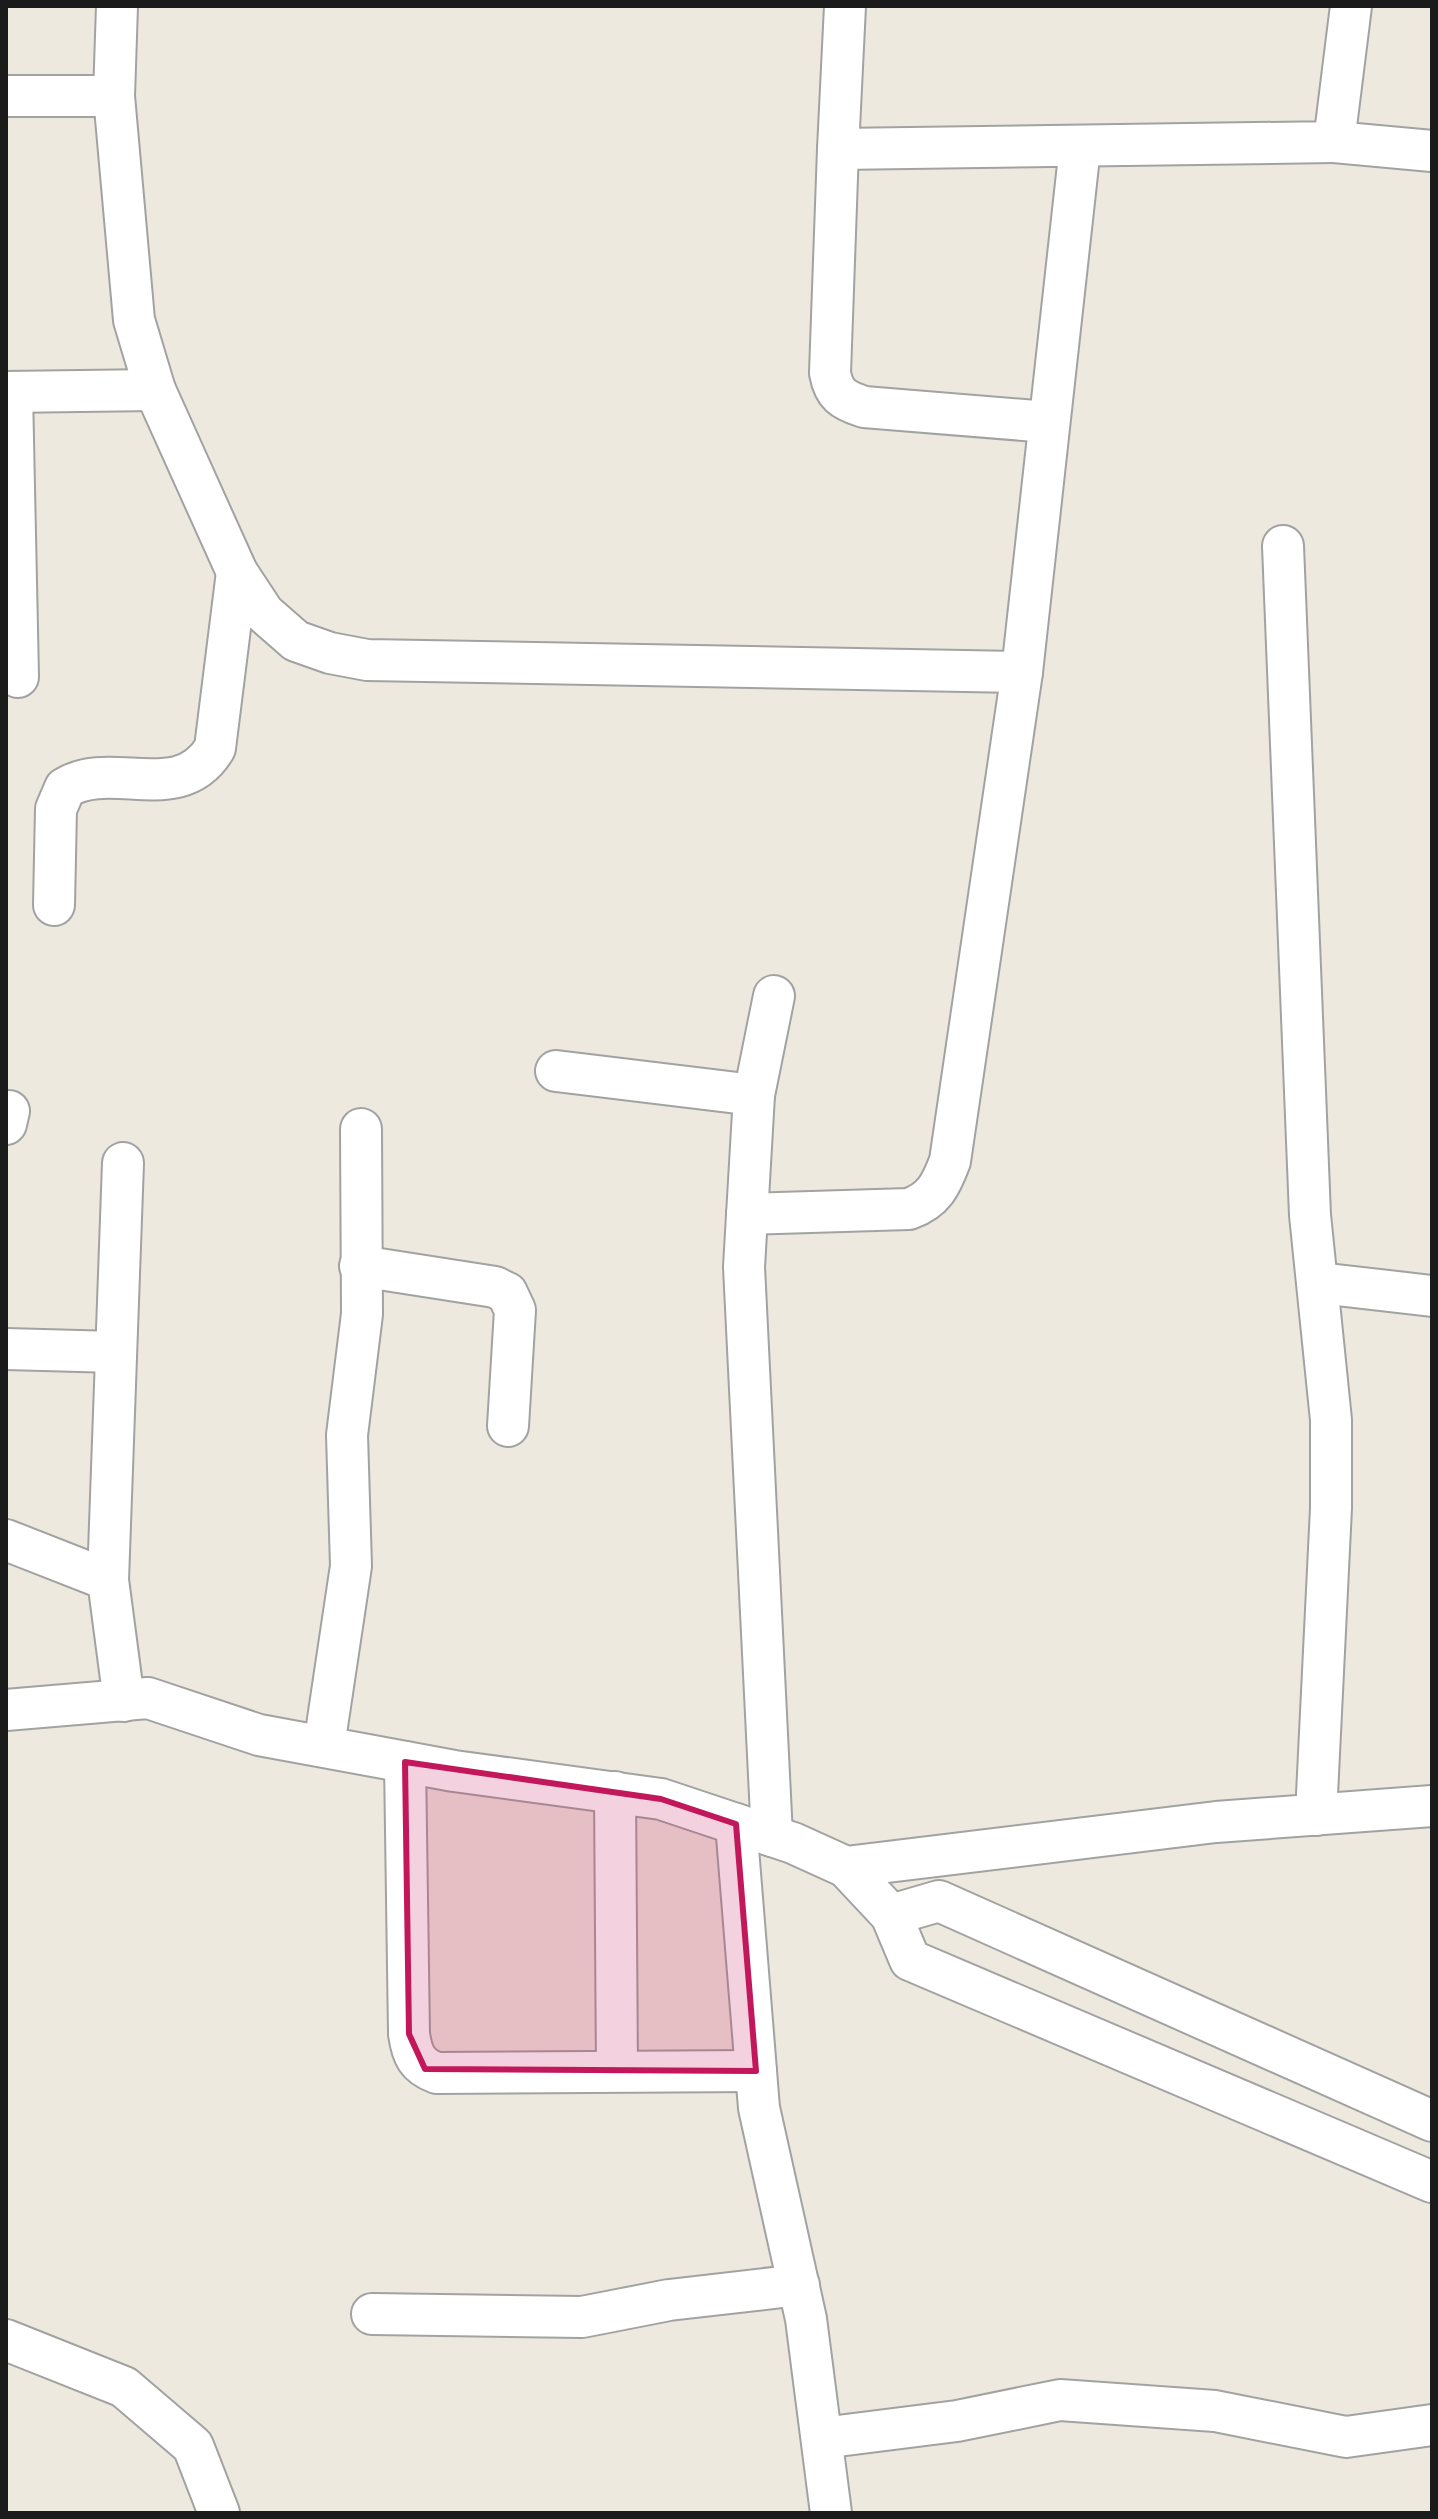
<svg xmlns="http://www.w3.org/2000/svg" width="1438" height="2519" viewBox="0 0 1438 2519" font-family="Overpass,sans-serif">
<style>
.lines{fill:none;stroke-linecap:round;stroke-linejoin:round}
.minor-casing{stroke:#a2a2a2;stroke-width:44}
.minor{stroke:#fff;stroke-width:40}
.marked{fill:#c2185b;fill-opacity:0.2;stroke:#c2185b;stroke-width:6;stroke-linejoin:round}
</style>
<rect width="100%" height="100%" fill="#eee9de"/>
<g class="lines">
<!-- minor casing -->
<g class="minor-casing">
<g id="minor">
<polyline points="845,6 838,149 1334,142 1351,6"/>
<polyline points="6,96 114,96 117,6"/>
<polyline points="114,96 134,320 155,390 237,572 264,613 296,641 330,653 367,660 1022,672"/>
<polyline points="1334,142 1432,151"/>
<path d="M838,149L830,373C834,395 843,400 864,407L1048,422"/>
<polyline points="6,392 155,390"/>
<polyline points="12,392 18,677"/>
<polyline points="1283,546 1310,1215 1331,1420 1331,1508 1316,1815"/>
<path d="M54,905L56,809L65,788C112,759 180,807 215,748L237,572"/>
<polyline points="556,1071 754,1095"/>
<polyline points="6,1124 9,1111"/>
<path d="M747,1214L909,1209C934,1200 941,1185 950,1161L1022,672L1080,147"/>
<polyline points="360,1266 495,1287 507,1293 515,1310 508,1426"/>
<polyline points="1319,1283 1432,1296"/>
<polyline points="6,1349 116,1352"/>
<polyline points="6,1540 108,1580 124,1701"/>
<polyline points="108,1580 123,1163"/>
<polyline points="6,1710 148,1698 259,1735 454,1771 661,1799 793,1843 846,1867 1216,1822 1432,1806"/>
<polyline points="324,1746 351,1566 347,1435 362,1314 361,1129"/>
<path d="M405,1762L409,2034C412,2055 417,2066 437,2073L756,2071"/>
<polyline points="615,1792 617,2071"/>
<polyline points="736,1824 759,2108 806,2319 831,2513"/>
<polyline points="772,1836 744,1267 754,1095 774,996"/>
<polyline points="846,1867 891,1915 910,1960 1432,2182"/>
<polyline points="891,1915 939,1901 1432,2121"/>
<polyline points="372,2314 582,2317 669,2300 799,2285"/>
<polyline points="6,2340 124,2387 193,2446 219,2513"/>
<polyline points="822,2438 957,2421 1060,2400 1215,2411 1346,2437 1432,2425"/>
</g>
</g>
<!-- minor -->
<use href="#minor" class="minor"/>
</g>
<!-- marked area -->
<path class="marked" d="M405,1762L661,1799L736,1824L756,2071L425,2069L409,2034Z"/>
<!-- border -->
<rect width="1438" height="2519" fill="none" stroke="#1b1b1b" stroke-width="16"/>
</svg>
